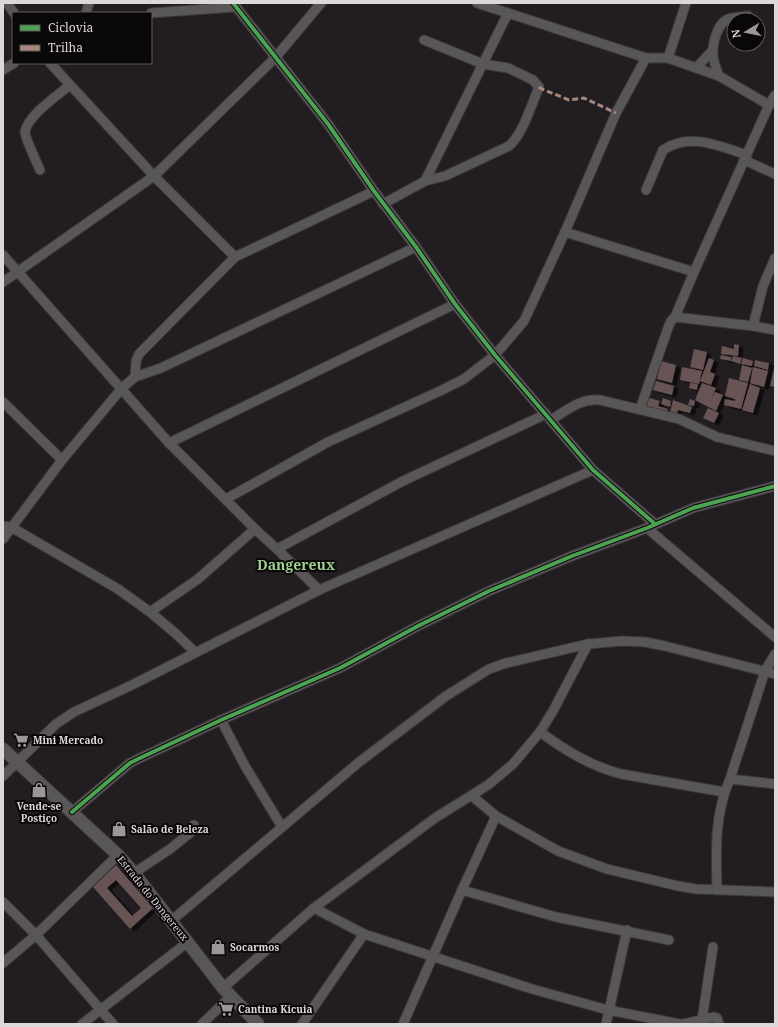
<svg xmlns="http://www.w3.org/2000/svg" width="778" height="1027" viewBox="0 0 778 1027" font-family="'Noto Serif',serif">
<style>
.building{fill:#675255;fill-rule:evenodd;filter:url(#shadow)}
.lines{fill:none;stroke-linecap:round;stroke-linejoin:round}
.minor-casing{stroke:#3d393b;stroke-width:11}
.secondary-casing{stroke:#3d393b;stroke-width:14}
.minor{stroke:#595658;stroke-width:9}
.secondary{stroke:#595658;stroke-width:12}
.quiet{stroke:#a5887d;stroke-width:3;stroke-dasharray:6 3;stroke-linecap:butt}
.cycleway-casing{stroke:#0a0709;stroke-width:6}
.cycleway{stroke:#4ca352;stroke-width:4}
.labels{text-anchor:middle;stroke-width:4;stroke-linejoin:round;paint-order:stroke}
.poi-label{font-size:10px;font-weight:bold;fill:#dcd7da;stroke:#0a0709;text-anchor:start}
.street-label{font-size:10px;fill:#dcd7da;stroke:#0a0709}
.district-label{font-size:14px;font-weight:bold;fill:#a0d193;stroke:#0a0709}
</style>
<defs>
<filter id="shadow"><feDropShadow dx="4.5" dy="2.5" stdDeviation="0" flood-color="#0009"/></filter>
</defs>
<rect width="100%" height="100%" fill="#221d20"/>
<!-- building -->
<g class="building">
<polygon points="734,344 739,345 738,356 721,354 722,346 734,349"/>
<polygon points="694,349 707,352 703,370 690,367"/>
<polygon points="721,355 731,357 731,361 720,359"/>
<polygon points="733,356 742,358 740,364 731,361"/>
<polygon points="709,358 714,360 710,372 715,374 711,385 700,381"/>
<polygon points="743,358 753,361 752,366 741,364"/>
<polygon points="755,360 769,363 768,370 754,366"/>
<polygon points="661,361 676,365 672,383 657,379"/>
<polygon points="742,365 752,368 748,382 739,380"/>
<polygon points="682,367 702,371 699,384 680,380"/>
<polygon points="753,367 768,371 764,387 750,383"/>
<polygon points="774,369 775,369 775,387 770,386"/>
<polygon points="729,378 748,383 741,409 724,405 725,399 735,401 735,399 725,396"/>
<polygon points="656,381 674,386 672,395 653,390"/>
<polygon points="690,383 698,384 697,390 689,388"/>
<polygon points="702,383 716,388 711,400 715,392 723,395 716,411 695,400"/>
<polygon points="750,384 760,388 753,413 742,410"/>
<polygon points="646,397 660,401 658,406 668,409 666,415 643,409"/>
<polygon points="663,398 671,401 670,407 661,404"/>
<polygon points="690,399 695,401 694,406 688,405"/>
<polygon points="673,400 692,407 690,413 678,410 677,414 670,412"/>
<polygon points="708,408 719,413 714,423 703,418"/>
<path d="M116,865L153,908L130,929L93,887ZM116,880L141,908L132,916L107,888Z"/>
</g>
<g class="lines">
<!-- minor casing -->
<g class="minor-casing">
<g id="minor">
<polyline points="7,3 14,13"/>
<polyline points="233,3 328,124 374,191 416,247 455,304 495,355 593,470 655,524"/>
<polyline points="477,3 646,58 668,58 719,76 769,105"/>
<polyline points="86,13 89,3"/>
<polyline points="151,13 235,7"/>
<path d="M424,40L483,64L508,68L533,80L539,87C532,103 523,134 509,146L445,176L425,181"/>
<polyline points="668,58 686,3"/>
<polyline points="50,63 154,176 235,257"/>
<polyline points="696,68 712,51"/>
<polyline points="3,70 14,63"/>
<path d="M719,76C712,59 710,48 718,30C720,26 721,23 726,20C732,17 740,17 748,16"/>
<polyline points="744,160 775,174"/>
<path d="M40,170C37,163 25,138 25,132C27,116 58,95 70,85"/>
<path d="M646,190L663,150C690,132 719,146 747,155"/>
<polyline points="383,204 425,181 508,13"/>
<polyline points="565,232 694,272"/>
<polyline points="3,255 169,443 255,529 277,549 319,590"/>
<polyline points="3,282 154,176 275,58 321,3"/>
<polyline points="675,317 753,326 775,330"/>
<polyline points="753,326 763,286 775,258"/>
<polyline points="135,377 161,368 416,247"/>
<polyline points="3,402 62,460"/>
<polyline points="640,409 668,328 671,321 675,317 694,272 769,105 775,95"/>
<path d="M551,420C567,410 581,398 600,400L679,419L717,437L775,451"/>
<polyline points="169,443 455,304"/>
<polyline points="226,499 328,442 440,391 464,379 495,355 524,321 565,232 616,113 646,58"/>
<polyline points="3,526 11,527 118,589 150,612 175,633 195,652"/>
<polyline points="647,528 775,637"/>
<polyline points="3,539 62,460 122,388 135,377 136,361 139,354 235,257 374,191"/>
<polyline points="277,549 403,481 546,414"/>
<polyline points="150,612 198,579 255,529"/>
<polyline points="221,720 245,766 282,827"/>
<path d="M540,732C565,750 590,766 621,774L724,792"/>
<polyline points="3,776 56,724 74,712 134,684 319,590 593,470"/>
<polyline points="730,779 775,784"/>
<polyline points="472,796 496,816 558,851 607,869 678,886 696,889 775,892"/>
<polyline points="72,812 130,763 138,759 221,720 340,668 418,626 489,591 572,556 647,528 693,508 775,486"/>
<polyline points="134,873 170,849 190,833 194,825"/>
<polyline points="462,890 556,917 669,940"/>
<path d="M717,890C716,852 714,815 730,779L765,671L775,654"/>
<polyline points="3,902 36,935 113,1024"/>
<polyline points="314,908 364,934 532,989 608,1010 680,1024"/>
<polyline points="171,921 358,763 446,696 489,669 506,663 588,644 622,641 645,642 665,646 775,674"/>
<polyline points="3,963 36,935 118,855"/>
<polyline points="223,988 314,908 435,818 488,785 513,764 540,732 553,711 588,644"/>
<polyline points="702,1020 713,947"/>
<polyline points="82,1024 188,942"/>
<polyline points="202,1024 231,996"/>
<polyline points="302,1024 364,934"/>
<polyline points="403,1024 462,890 496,816"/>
<polyline points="606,1024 627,930"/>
<polyline points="683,1024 714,1017 717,1018 719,1024"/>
</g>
</g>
<!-- secondary casing -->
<g class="secondary-casing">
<polyline id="secondary" points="3,749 118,855 134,873 223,988 258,1024"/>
</g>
<!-- minor -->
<use href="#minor" class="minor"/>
<!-- secondary -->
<use href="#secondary" class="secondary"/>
<!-- quiet -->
<polyline class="quiet" points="539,87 542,89 569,100 584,98 616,113"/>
<!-- cycleway casing -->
<g class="cycleway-casing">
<g id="cycleway">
<polyline points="233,3 328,124 374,191 416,247 455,304 495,355 593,470 655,524"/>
<polyline points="72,812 130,763 138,759 221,720 340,668 418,626 489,591 572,556 647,528 693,508 775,486"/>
</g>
</g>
<!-- cycleway -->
<use href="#cycleway" class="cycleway"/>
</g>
<!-- icons -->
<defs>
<g id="supermarket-bare" transform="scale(1.2)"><path d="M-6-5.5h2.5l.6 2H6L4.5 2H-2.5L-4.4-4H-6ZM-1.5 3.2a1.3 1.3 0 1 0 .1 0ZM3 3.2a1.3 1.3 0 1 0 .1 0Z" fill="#9b9699" stroke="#0a0709" stroke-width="2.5" paint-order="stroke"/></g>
<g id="shop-bare" transform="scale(1.2)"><path d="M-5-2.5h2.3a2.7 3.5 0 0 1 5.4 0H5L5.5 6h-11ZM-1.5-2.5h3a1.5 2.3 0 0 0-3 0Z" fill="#9b9699" stroke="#0a0709" stroke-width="2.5" paint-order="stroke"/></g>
</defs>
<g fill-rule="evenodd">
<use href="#supermarket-bare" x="21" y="740"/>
<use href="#shop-bare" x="39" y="790"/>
<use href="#shop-bare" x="119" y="829"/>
<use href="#shop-bare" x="218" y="947"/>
<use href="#supermarket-bare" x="226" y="1009"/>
</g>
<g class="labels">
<!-- poi labels -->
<g class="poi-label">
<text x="33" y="744">Mini Mercado</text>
<text x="39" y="810" text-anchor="middle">Vende-se<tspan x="39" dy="12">Postiço</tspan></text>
<text x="131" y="833">Salão de Beleza</text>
<text x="230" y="951">Socarmos</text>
<text x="238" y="1013">Cantina Kicuia</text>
</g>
<!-- street labels -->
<g class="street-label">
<text transform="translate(153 898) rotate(51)" y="4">Estrada do Dangereux</text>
</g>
<!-- district labels -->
<g class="district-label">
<text x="296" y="570">Dangereux</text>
</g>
</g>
<!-- border -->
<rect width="778" height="1027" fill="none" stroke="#dcd7da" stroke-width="8"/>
<!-- legend -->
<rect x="12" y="12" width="140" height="52" fill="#0a0709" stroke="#5e5a5d"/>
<rect x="20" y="25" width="20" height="6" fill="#4ca352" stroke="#5e5a5d"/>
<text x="48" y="32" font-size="12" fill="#dcd7da">Ciclovia</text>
<rect x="20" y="45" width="20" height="6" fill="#a5887d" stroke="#5e5a5d"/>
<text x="48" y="52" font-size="12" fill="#dcd7da">Trilha</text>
<!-- north arrow -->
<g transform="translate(746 32) rotate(260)"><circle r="19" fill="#0a0709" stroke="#5e5a5d"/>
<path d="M0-3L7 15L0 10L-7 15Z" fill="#9b9699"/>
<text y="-6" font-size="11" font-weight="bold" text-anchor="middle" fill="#dcd7da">N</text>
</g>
</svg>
